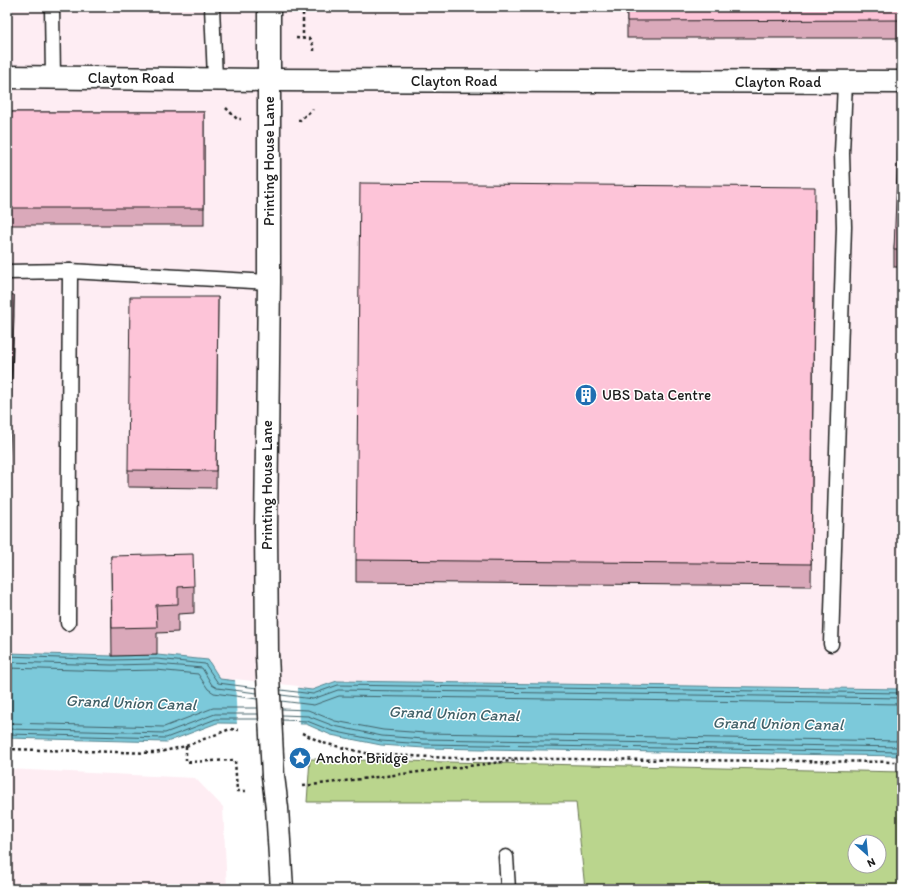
<svg xmlns="http://www.w3.org/2000/svg" width="909" height="896" viewBox="0 0 909 896" font-family="Itim,sans-serif">
<style>
.built{fill:#feedf3}
.green{fill:#bad58d;stroke:#6b7854;fill-rule:evenodd}
.water{fill:#7cc9da;stroke:#56848e}
.pier{fill:#fff}
.lines{fill:none;stroke-linecap:round;stroke-linejoin:round}
.shore{stroke:#426168;stroke-width:1}
.service-casing{stroke:#1c1c1c;stroke-width:17}
.minor-casing{stroke:#1c1c1c;stroke-width:25}
.tertiary-casing{stroke:#1c1c1c;stroke-width:25}
.path{stroke:#1c1c1c;stroke-width:2.5;stroke-dasharray:3 3;stroke-linecap:butt}
.service{stroke:#fff;stroke-width:14}
.minor{stroke:#fff;stroke-width:22}
.tertiary{stroke:#fff;stroke-width:22}
.tertiary-bridge-casing{stroke:#1c1c1c;stroke-width:25;stroke-linecap:butt}
.tertiary-bridge{stroke:#fff;stroke-width:22}
.wall{fill:#daa9ba;stroke:#1c1c1c}
.shaded-wall{fill:#b18997;stroke:#1c1c1c}
.building{fill:#fdc4d8;stroke:#1c1c1c}
.labels{text-anchor:middle;stroke-width:3;stroke-linejoin:round;paint-order:stroke}
.street-label{font-size:15px;fill:#1c1c1c;stroke:#fff}
.poi-label{font-size:15px;fill:#1c1c1c;stroke:#fff;text-anchor:start}
.water-label{font-size:16px;font-style:italic;fill:#426168;stroke:#fff}
</style>
<rect width="100%" height="100%" fill="#fff"/>
<filter id="ink" filterUnits="userSpaceOnUse"><feTurbulence type="fractalNoise" baseFrequency=".025" numOctaves="2"/><feDisplacementMap in="SourceGraphic" scale="8" xChannelSelector="R" yChannelSelector="G"/><feConvolveMatrix kernelMatrix="1 2 1 2 8 2 1 2 1" color-interpolation-filters="sRGB"/></filter>
<g filter="url(#ink)">
<!-- built -->
<g class="built">
<polygon points="7,7 902,7 902,689 337,681 312,690 220,679 208,660 157,655 112,656 7,653"/>
<polygon points="7,769 195,778 223,807 227,889 7,889"/>
</g>
<!-- green -->
<path class="green" d="M310,759L902,772V889H585L576,802H307ZM855,842H879V866H855Z"/>
<!-- water -->
<polygon class="water" points="7,653 112,656 157,655 208,660 220,679 312,690 337,681 902,689 902,756 424,748 381,745 331,735 306,724 217,723 167,742 7,738"/>
<!-- pier -->
<polygon class="pier" points="235,679 298,686 299,726 237,725"/>
<g class="lines">
<!-- shore -->
<g class="shore">
<polyline points="7,656 112,660 157,659 205,664 218,683 257,688"/>
<polyline points="7,662 112,665 156,664 202,668 212,685 217,688 257,693"/>
<polyline points="7,668 112,671 156,670 198,674 208,689 214,693 257,699"/>
<polyline points="281,690 313,694 338,685 902,693"/>
<polyline points="281,695 313,699 338,690 902,698"/>
<polyline points="281,701 314,705 339,696 902,704"/>
<polyline points="282,709 308,710 335,721 383,730 425,733 902,741"/>
<polyline points="282,715 308,716 334,726 382,736 424,739 902,747"/>
<polyline points="282,720 307,721 332,731 381,741 424,744 902,752"/>
<polyline points="7,723 164,727 213,708 258,708"/>
<polyline points="7,729 165,733 215,714 258,714"/>
<polyline points="7,734 166,738 216,719 258,719"/>
</g>
<!-- service casing -->
<g class="service-casing">
<g id="service">
<polyline points="52,7 53,78"/>
<polyline points="212,7 215,79"/>
<polyline points="7,272 70,271 269,282"/>
<polyline points="68,623 70,271"/>
<polyline points="831,644 844,227 842,153 845,82"/>
<polyline points="506,857 508,889"/>
</g>
</g>
<!-- minor casing -->
<g class="minor-casing">
<polyline id="minor" points="268,80 902,82"/>
</g>
<!-- tertiary casing -->
<g class="tertiary-casing">
<g id="tertiary">
<polyline points="7,77 268,80"/>
<polyline points="267,655 266,528 269,282 269,7"/>
<polyline points="273,776 277,808 282,889"/>
</g>
</g>
<!-- path -->
<g class="path">
<polyline points="303,7 303,38"/>
<polyline points="296,38 310,39 314,47 314,51"/>
<polyline points="226,108 237,119 241,119"/>
<polyline points="298,120 300,120 313,109"/>
<polyline points="302,733 323,743 370,754 451,758 902,762"/>
<polyline points="186,746 186,762 235,760 237,791 246,791"/>
<polyline points="7,749 155,753 186,746 230,729 239,730"/>
<polyline points="303,786 518,760"/>
</g>
<!-- service -->
<use href="#service" class="service"/>
<!-- minor -->
<use href="#minor" class="minor"/>
<!-- tertiary -->
<use href="#tertiary" class="tertiary"/>
<!-- tertiary-bridge casing -->
<g class="tertiary-bridge-casing">
<polyline id="tertiary-bridge" points="267,655 273,776"/>
</g>
<!-- tertiary-bridge -->
<use href="#tertiary-bridge" class="tertiary-bridge"/>
</g>
<!-- wall -->
<g class="wall">
<rect x="627" y="7" width="275" height="31"/>
<rect x="7" y="112" width="197" height="113"/>
<polygon points="902,121 902,267 894,267 894,250"/>
<polygon points="815,209 811,586 356,582 356,560"/>
<polygon points="218,297 216,488 128,487 128,470"/>
<polygon points="111,556 194,586 194,613 178,614 178,632 157,633 157,655 112,656"/>
</g>
<!-- shaded-wall -->
<polygon class="shaded-wall" points="14,295 14,316 7,532 7,510"/>
<!-- building -->
<g class="building">
<polygon points="627,7 902,7 902,20 627,21"/>
<rect x="7" y="112" width="197" height="96"/>
<polygon points="899,121 902,121 902,250 894,250"/>
<polygon points="360,183 815,187 811,564 356,560"/>
<polygon points="7,294 14,295 7,510"/>
<polygon points="130,297 218,297 216,471 128,470"/>
<polygon points="193,554 194,586 178,587 178,604 156,605 157,627 112,628 111,556"/>
</g>
</g>
<!-- icons -->
<defs>
<g id="building-disc" transform="scale(1.15)"><circle r="9.5" fill="#1f6fb2" stroke="#fff"/><path d="M-4-6H4V6H1V3H-1V6H-4ZM-2.5-4.3h1.7v1.8h-1.7ZM.8-4.3h1.7v1.8H.8ZM-2.5-1h1.7V.8h-1.7ZM.8-1h1.7V.8H.8Z" fill="#fff"/></g>
<g id="sight-disc" transform="scale(1.15)"><circle r="9.5" fill="#1f6fb2" stroke="#fff"/><path d="M0-6L1.8-2.2L6-1.7L2.9 1.2L3.7 5.4L0 3.3L-3.7 5.4L-2.9 1.2L-6-1.7L-1.8-2.2Z" fill="#fff"/></g>
</defs>
<g fill-rule="evenodd">
<use href="#building-disc" x="586" y="395"/>
<use href="#sight-disc" x="300" y="758"/>
</g>
<g class="labels">
<!-- street labels -->
<g class="street-label">
<text x="131" y="83">Clayton Road</text>
<text x="454" y="86">Clayton Road</text>
<text x="778" y="87">Clayton Road</text>
<text transform="translate(269 161) rotate(-90)" y="5">Printing House Lane</text>
<text transform="translate(267 485) rotate(-90)" y="5">Printing House Lane</text>
</g>
<!-- poi labels -->
<g class="poi-label">
<text x="602" y="400">UBS Data Centre</text>
<text x="316" y="763">Anchor Bridge</text>
</g>
<!-- water labels -->
<g class="water-label">
<text transform="translate(131 702) rotate(2)" y="6">Grand Union Canal</text>
<text transform="translate(454 713) rotate(2)" y="6">Grand Union Canal</text>
<text transform="translate(778 723) rotate(1)" y="6">Grand Union Canal</text>
</g>
</g>
<!-- margin -->
<rect width="909" height="896" fill="none" stroke="#fff" stroke-width="24"/>
<rect x="12" y="12" width="885" height="872" fill="none" stroke="#1c1c1c" stroke-width="1.5" filter="url(#ink)"/>
<!-- north arrow -->
<g transform="translate(867 854) rotate(153)"><circle r="19" fill="#ffffff" stroke="#a4a4a4"/>
<path d="M0-3L7 15L0 10L-7 15Z" fill="#1f6fb2"/>
<text y="-6" font-size="11" font-weight="bold" text-anchor="middle" fill="#1c1c1c">N</text>
</g>
</svg>
